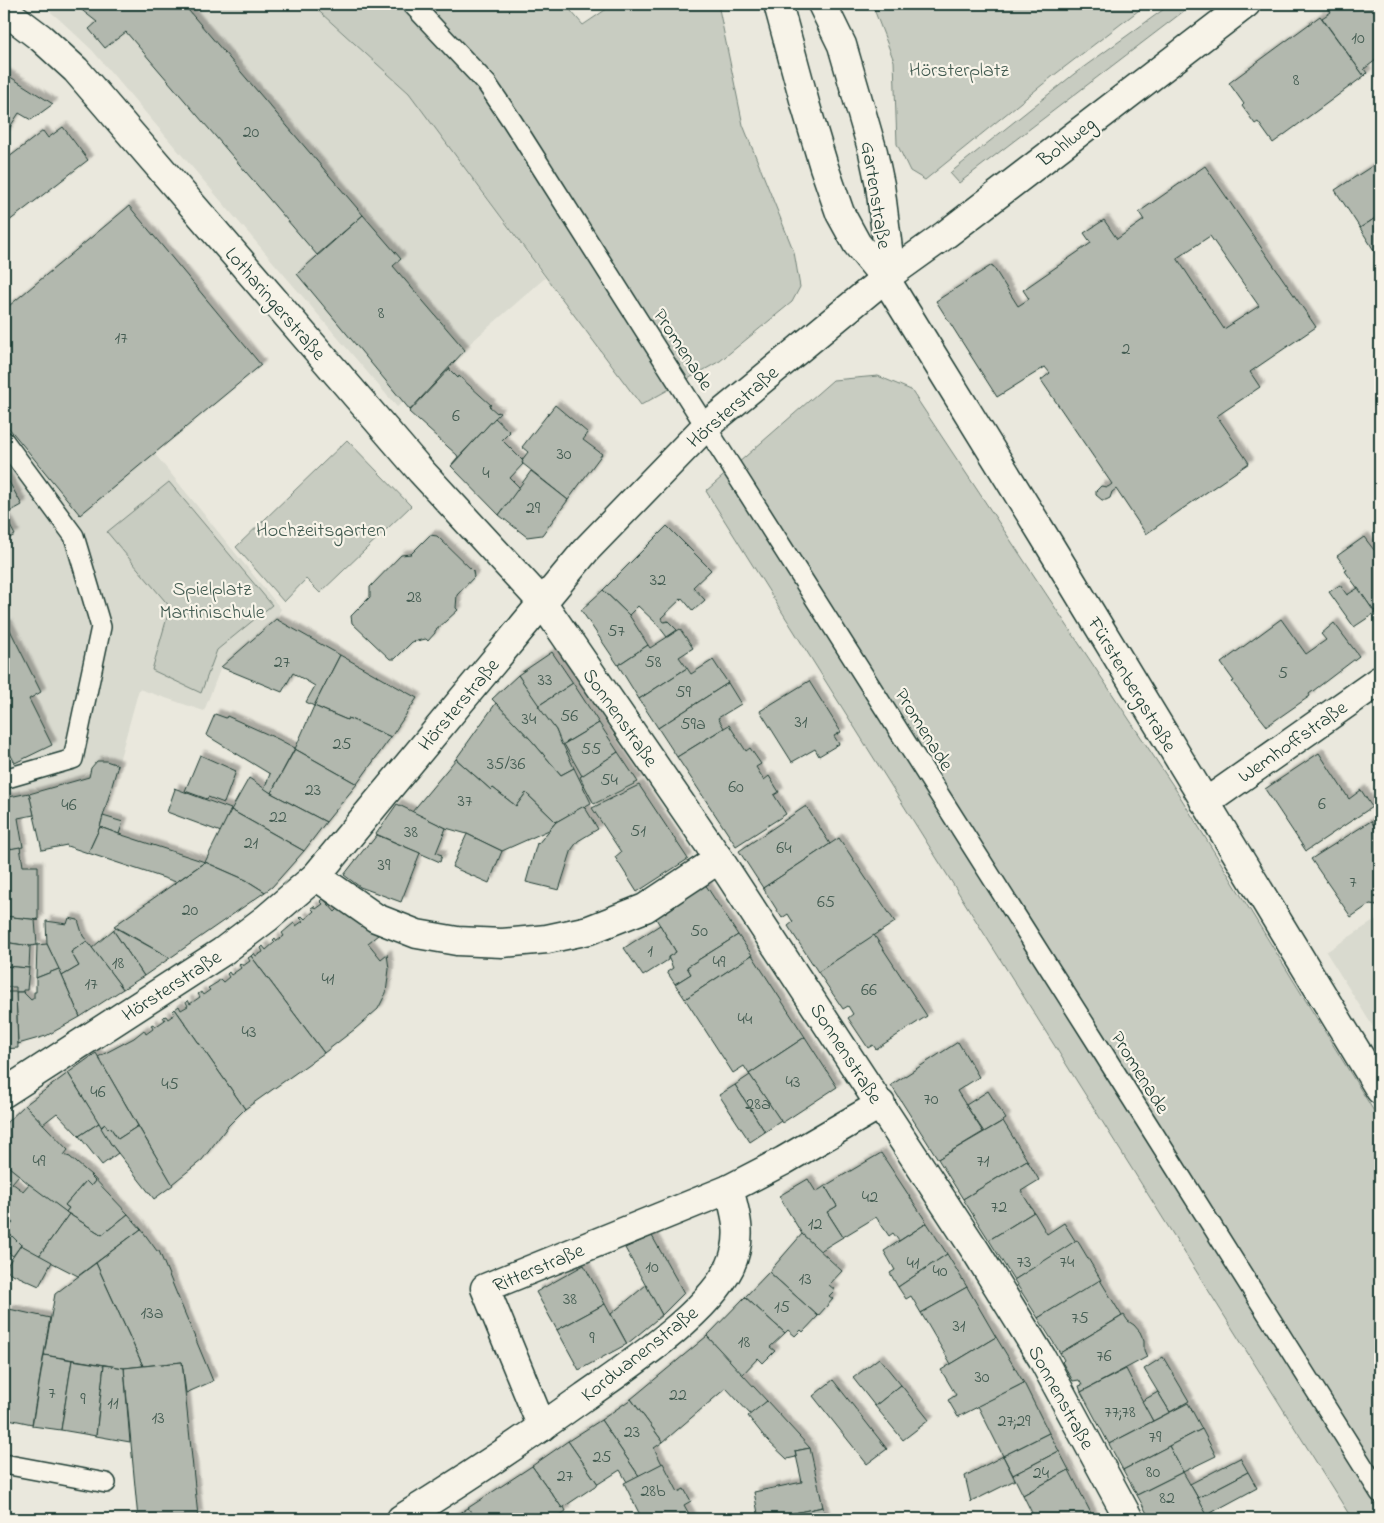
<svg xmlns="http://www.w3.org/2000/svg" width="1384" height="1523" viewBox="0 0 1384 1523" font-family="'Indie Flower',sans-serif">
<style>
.built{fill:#d9dacf}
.green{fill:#c8ccc1;stroke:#74847a}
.building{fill:#b2b8ae;stroke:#1f3d34;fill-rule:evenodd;filter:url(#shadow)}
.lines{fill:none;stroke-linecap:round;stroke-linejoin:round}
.service-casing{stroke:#1f3d34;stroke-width:22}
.minor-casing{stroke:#1f3d34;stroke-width:31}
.tertiary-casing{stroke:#1f3d34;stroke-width:31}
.service{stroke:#f7f3e8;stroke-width:19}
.minor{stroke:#f7f3e8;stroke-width:28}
.tertiary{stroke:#f7f3e8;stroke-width:28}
.labels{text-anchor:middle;stroke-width:4.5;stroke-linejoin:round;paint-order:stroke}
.number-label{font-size:18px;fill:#445c52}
.park-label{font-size:20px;fill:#415a50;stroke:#f7f3e8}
.street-label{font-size:20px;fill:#1f3d34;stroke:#f7f3e8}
</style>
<defs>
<filter id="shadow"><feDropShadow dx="4.5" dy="-4.5" stdDeviation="1" flood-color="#0004"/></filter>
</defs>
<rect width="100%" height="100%" fill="#eae8dd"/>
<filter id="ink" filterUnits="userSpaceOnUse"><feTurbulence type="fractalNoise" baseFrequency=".02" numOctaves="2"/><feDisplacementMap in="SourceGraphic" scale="10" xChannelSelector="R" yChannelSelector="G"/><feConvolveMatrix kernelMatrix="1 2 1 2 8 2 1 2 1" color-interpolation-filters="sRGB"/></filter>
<g filter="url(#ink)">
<!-- built -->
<g class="built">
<polygon points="41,4 311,4 409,93 545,278 397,407 92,50 59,19"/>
<polygon points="4,422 80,514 154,453 281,609 276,619 221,667 204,711 139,689 118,765 106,761 97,761 91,768 89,777 29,793 4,798"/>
<polygon points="1380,917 1380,1038 1326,952"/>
</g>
<!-- green -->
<g class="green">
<polygon points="311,4 565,4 583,25 614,4 718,4 743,125 794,252 800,287 792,302 720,361 641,405 409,93"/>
<polygon points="872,4 1147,4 1053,76 925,180 910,171 897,144 894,61"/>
<polygon points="1171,4 1193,4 959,183 950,173 1074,74"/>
<polygon points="878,376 911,390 1176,790 1380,1121 1380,1519 1352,1519 706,491 833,380"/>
<polygon points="347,440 411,506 320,593 306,579 284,602 236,547"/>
<polygon points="169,482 272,605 217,650 201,693 152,670 170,607 107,532"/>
</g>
<!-- building -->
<g class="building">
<polygon points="74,4 183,4 363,215 317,255 126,32 105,48 89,29 97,22"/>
<polygon points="1325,4 1380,4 1380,57 1364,69 1367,73 1364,76 1322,18 1331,12"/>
<polygon points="1320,16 1364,76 1273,143 1258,122 1255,124 1242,106 1244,104 1229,83"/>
<polygon points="4,73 53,104 31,120 19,113 4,136"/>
<polygon points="63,127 88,160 4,225 4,161 43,131 48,138"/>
<polygon points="1380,161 1380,215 1360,228 1335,190"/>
<path d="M1205,166L1316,327L1250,372L1260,387L1217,416L1249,463L1146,534L1116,489L1112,492L1110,498L1106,500H1102L1096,495V491L1101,486L1108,487L1112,484L1041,380L1050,373L1045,367L997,397L936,301L992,265L1018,306L1029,299L1023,290L1091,243L1084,233L1104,220L1117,239L1144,220L1139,212ZM1210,236L1259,306L1224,329L1177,258Z"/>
<polygon points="129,206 261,365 80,515 4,422 4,310"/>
<polygon points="363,215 401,259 393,266 465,350 410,410 297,274"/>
<polygon points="1380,215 1380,260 1360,228"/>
<polygon points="450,368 450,370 458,378 459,376 491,405 489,406 497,413 498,412 500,413 452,464 458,457 457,455 409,412"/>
<polygon points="555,405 588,433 583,440 602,454 568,500 522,463 522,460 528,452 522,447"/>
<polygon points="495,418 510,432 502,440 523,461 522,463 523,464 510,478 520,488 499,515 451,466"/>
<polygon points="531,471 568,500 542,535 527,537 499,515"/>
<polygon points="4,473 22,505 4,515 15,535 4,541"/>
<polygon points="667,526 711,570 693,587 705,600 693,611 682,598 661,618 664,622 668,621 677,630 667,637 656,623 638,606 629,615 603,590"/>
<polygon points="430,535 437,536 473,571 474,577 457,595 456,608 458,610 435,631 435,633 428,641 426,639 412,642 395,659 390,659 352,623 351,616 370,597 370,587 401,555 411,554"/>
<polygon points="1364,537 1374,550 1380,546 1380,609 1379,608 1374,611 1345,571 1347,570 1337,556"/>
<polygon points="1340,585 1347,595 1358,588 1375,613 1354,627 1329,592"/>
<polygon points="603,590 629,615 648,645 618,665 581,610"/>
<polygon points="276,619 340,655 314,706 306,702 315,686 293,673 282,692 221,667"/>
<polygon points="1281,619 1306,654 1326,640 1321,634 1334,623 1359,656 1309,694 1310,696 1267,726 1232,682 1234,681 1221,663"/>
<polygon points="7,624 41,692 29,699 52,745 15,763 6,746 4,747 4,625"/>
<polygon points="680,629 693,648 679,657 687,668 639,699 618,665 648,645 650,648"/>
<polygon points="552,652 573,683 538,706 518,675"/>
<polygon points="340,655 417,698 391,737 348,718 347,720 314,706"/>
<polygon points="713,660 728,683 658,728 639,699 687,668 691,674"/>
<polygon points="518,675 556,730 574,768 561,775 532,741 492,699"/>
<polygon points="809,681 841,732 834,736 839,744 819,756 815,749 792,762 760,711"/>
<polygon points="573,683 599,723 562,745 556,730 538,706"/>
<polygon points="728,683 741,704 718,718 724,728 677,757 658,728"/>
<polygon points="496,703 532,741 561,775 574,768 591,803 556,822 526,793 516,806 493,788 491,790 456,759"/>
<polygon points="314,706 347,720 348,718 391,737 357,784 295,749"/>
<polygon points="215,714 226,718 227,716 278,739 295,748 271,793 264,789 270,774 206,735"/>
<polygon points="599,723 618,752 582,776 564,744"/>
<polygon points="729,725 746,751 750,748 761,764 756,767 764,780 769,776 779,792 774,795 786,814 736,846 677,757"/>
<polygon points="295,749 357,784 326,822 271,793"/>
<polygon points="618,752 638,782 594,804 580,777"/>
<polygon points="1319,753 1349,799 1361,790 1372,807 1306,851 1265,789"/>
<polygon points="200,755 236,771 224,803 208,797 207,799 185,791"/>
<polygon points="456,759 491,790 493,788 516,806 526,793 556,822 549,830 502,851 467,834 446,828 412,812"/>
<polygon points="97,761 106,761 118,765 100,827 88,853 67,846 67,845 42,850 29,794 89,777 91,768"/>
<polygon points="249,778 271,793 326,822 304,851 231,810"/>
<polygon points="639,785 688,859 637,892 615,857 621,852 592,808"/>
<polygon points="174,788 231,809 221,832 167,812 175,789"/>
<polygon points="29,793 34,815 18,818 23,847 4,850 4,798"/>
<polygon points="397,804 446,828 436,853 442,855 440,862 376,834"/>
<polygon points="584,806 598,829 578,841 572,849 559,890 526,882 537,843 538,844 556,822"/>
<polygon points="806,806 830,844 763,888 739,851"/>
<polygon points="231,810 304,851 272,887 265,892 246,880 205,862"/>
<polygon points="103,816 123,822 119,834 100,827"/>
<polygon points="1371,821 1380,835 1380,903 1377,905 1370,904 1351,917 1311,859"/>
<polygon points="100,827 119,834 205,862 176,882 88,853"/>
<polygon points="467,834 502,851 489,883 452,867"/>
<polygon points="377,835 420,853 401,902 360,887 344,875 369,843 370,844"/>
<polygon points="839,838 895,922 818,972 788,926 793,922 788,914 782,918 763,888"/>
<polygon points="20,847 23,866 38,866 38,920 4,916 4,850"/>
<polygon points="205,862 246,880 265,892 170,958 114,926"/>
<polygon points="705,884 738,935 687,967 691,974 675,984 667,972 673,968 668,957 676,952 655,917"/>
<polygon points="323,898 335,912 339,908 378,935 368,943 381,959 387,954 389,969 386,993 378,1009 355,1029 324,1053 251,956 254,953 256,956 263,952 261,948 263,946 266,950 275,942 273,940 275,938 277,941 284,936 282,933 294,923 296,926 303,921 300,918 302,916 305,919 314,911 311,908 314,906 316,909 323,904 320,901"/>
<polygon points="4,916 39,920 35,920 37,945 30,946 4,942"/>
<polygon points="69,918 78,920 83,936 87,941 71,952 79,966 62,976 47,944 46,921 67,924"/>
<polygon points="660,925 676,952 668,957 668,960 643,976 624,948"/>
<polygon points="116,928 170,958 144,976 113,930"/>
<polygon points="113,930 144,976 123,989 92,948"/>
<polygon points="738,935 752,955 685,999 675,984 691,974 687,967"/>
<polygon points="874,935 927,1016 876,1049 873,1045 868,1048 848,1018 853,1014 848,1006 843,1009 818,972"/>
<polygon points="87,941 123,989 80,1017 62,976 79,966 71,952"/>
<polygon points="4,942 30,946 29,968 4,966"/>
<polygon points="47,944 59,969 36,978 37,945"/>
<polygon points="752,955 805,1037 749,1074 744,1066 733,1073 685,999"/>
<polygon points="251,956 324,1053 245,1109 175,1009 179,1006 181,1010 188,1006 186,1002 188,1000 190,1004 200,997 198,994 201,992 203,995 210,990 208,988 218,982 220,979 223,982 229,977 227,974 229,972 231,975 241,968 239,965 241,963 243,966 250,961 248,958"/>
<polygon points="4,966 29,968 27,990 23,990 23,992 16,992 16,987 6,987 6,992 4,992"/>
<polygon points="59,969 80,1017 46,1036 18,1044 16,992 23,992 31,1000 34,998 34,992 36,992 36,978"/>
<polygon points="4,992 16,992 18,1048 4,1049"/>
<polygon points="175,1009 245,1109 228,1126 202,1160 172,1184 98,1057 134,1038 144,1030 146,1034 153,1029 151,1025 153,1024 155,1027 165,1020 163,1017 166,1016 168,1019 175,1014 173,1011"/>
<polygon points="805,1037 837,1087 782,1123 749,1074"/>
<polygon points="958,1042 979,1077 957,1091 983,1132 938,1159 891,1085"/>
<polygon points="96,1053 138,1126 118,1139 110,1127 108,1129 105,1124 101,1127 68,1073"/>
<polygon points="68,1073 99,1123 79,1136 57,1113 43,1124 25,1105"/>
<polygon points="750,1075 781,1121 765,1132 735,1085"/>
<polygon points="735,1085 765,1132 750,1142 719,1095"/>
<polygon points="988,1091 1006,1119 984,1132 966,1105"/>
<polygon points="25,1105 68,1150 64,1155 70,1157 91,1175 90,1176 95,1181 91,1186 86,1181 65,1205 69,1208 66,1212 36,1190 4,1163 4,1125"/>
<polygon points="1003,1121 1027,1160 963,1199 938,1159"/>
<polygon points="99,1123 111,1144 118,1153 102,1165 79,1136"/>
<polygon points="105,1124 108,1129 110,1127 118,1139 138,1126 173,1185 154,1199 111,1144 101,1128"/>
<polygon points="881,1153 927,1223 899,1241 893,1233 889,1236 876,1217 843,1237 827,1212 837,1206 825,1186"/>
<polygon points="1027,1160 1039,1180 1021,1191 1034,1212 989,1240 963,1199"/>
<polygon points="4,1163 19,1175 12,1183 23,1191 29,1184 69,1214 39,1256 21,1245 6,1230 13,1223 4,1215"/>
<polygon points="91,1175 128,1214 102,1235 66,1212 69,1208 65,1205 86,1181 91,1186 95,1181 90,1176"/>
<polygon points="808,1179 816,1192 825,1186 837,1206 827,1212 843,1237 820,1251 802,1234 779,1196"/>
<polygon points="1034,1212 1047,1234 1064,1223 1076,1242 1014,1280 989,1240"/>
<polygon points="69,1214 102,1235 128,1214 141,1229 78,1276 39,1256"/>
<polygon points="927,1223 947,1254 898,1287 890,1273 895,1270 884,1251"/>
<polygon points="4,1228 21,1245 13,1256 6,1251 4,1255"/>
<polygon points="141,1229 157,1251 159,1251 213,1381 186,1393 182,1362 143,1366 96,1263"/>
<polygon points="802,1234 842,1271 829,1285 835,1290 829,1296 833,1299 818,1316 769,1272"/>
<polygon points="652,1236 684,1293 662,1315 625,1248"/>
<polygon points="1077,1240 1101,1280 1038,1318 1014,1280"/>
<polygon points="21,1245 52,1262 39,1286 4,1270"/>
<polygon points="947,1254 967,1287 921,1313 911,1296 906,1299 898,1287"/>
<polygon points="96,1263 143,1366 124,1368 44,1355 55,1294"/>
<polygon points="584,1265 605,1304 557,1330 536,1292"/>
<polygon points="769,1272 818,1316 803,1332 801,1330 795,1336 788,1330 785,1333 745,1297"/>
<polygon points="1100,1280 1122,1316 1060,1353 1038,1318"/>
<polygon points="646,1285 662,1315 627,1344 611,1314"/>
<polygon points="967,1287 996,1337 951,1364 921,1313"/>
<polygon points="745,1297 785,1333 770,1347 775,1351 763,1363 758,1358 742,1375 707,1336"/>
<polygon points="605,1304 627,1344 579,1370 557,1330"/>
<polygon points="9,1309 50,1318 32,1424 4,1418 4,1329"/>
<polygon points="1124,1315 1128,1321 1134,1325 1140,1332 1144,1341 1144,1350 1147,1357 1081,1392 1079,1386 1082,1385 1079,1380 1073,1381 1062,1362 1064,1360 1060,1353"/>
<polygon points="707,1336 767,1401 751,1415 726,1388 663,1442 631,1399"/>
<polygon points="996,1337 1024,1383 958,1417 948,1400 956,1395 941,1370"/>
<polygon points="44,1355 72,1360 61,1430 32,1426"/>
<polygon points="1163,1357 1189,1401 1170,1412 1144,1369"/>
<polygon points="879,1358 901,1385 875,1406 853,1378"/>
<polygon points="72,1360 104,1365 96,1436 61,1430"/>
<polygon points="182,1362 198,1516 167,1519 138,1519 124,1368"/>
<polygon points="104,1365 124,1368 130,1442 96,1436"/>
<polygon points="1126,1369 1153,1421 1109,1444 1081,1392"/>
<polygon points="833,1380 887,1449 867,1464 813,1396"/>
<polygon points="1024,1383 1049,1433 1003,1456 978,1406"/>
<polygon points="901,1385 929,1420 903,1440 875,1406"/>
<polygon points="1158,1392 1170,1412 1153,1421 1142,1401"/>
<polygon points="631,1399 663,1442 654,1448 662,1464 639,1476 601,1420"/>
<polygon points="767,1401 810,1448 795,1451 796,1457 787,1459 767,1440 748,1416"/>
<polygon points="1188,1403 1202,1429 1123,1470 1109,1444"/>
<polygon points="601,1420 639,1476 627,1482 620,1470 598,1484 568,1441"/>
<polygon points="1202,1429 1216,1456 1183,1472 1169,1446"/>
<polygon points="1049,1433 1059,1451 1013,1475 1003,1456"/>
<polygon points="568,1441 598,1484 562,1508 532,1466"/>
<polygon points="1169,1446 1183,1472 1137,1495 1123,1470"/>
<polygon points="810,1448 823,1507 770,1518 759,1519 754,1492 802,1482 795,1451"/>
<polygon points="1059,1451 1069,1470 1023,1495 1013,1475"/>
<polygon points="1003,1456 1015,1480 971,1502 965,1476"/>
<polygon points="1240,1458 1248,1472 1198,1498 1190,1484"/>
<polygon points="663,1463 678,1492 684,1489 691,1501 684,1505 692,1519 642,1519 624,1483"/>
<polygon points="532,1466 562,1508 564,1507 566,1511 554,1519 476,1519 468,1508"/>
<polygon points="1069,1470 1094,1519 1035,1519 1023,1495"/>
<polygon points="1183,1472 1210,1519 1150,1519 1137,1495"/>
<polygon points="1248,1472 1257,1488 1207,1515 1198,1498"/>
<polygon points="823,1507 825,1519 770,1519 770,1518"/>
<polygon points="468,1508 476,1519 451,1519"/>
</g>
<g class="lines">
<!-- service casing -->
<g class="service-casing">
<g id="service">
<polyline points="412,4 487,84 512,121 1100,1048 1380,1493"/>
<polyline points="4,441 74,536 101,627 73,759 4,779"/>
<polyline points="4,1464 106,1483"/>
</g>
</g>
<!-- minor casing -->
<g class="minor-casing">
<g id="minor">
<polyline points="4,10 41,38 76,70 421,471 542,602 719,859 977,1253 1042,1358 1129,1519"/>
<polyline points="1204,801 1218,794 1380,680"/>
<polyline points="316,876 376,918 417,934 457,941 502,943 547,939 589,930 645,908 719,859"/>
<polyline points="4,1093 222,952 267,918 316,876 586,550 706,426 885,278 945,235 1246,4"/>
<polyline points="542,1427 485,1288 729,1189"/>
<path d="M401,1519C463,1481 524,1440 584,1397C628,1366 706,1315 730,1267C743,1239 737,1217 729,1189L783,1161L881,1104"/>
</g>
</g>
<!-- tertiary casing -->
<g class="tertiary-casing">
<g id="tertiary">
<polyline points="778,4 806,107 824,167 840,213 857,244 885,278 922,338 1044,536 1380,1090"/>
<polyline points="822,4 842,45 873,152 880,185 888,249 885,278"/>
</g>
</g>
<!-- service -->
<use href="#service" class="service"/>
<!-- minor -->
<use href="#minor" class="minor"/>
<!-- tertiary -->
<use href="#tertiary" class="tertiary"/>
</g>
</g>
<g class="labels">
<!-- number labels -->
<g class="number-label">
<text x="1358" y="43">10</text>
<text x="1296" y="85">8</text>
<text x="251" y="137">20</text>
<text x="381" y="318">8</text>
<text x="121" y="343">17</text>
<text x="1126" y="354">2</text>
<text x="456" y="421">6</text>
<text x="564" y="459">30</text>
<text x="486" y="478">4</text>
<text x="533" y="513">29</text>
<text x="658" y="585">32</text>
<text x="414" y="602">28</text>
<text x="616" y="636">57</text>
<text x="282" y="667">27</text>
<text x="653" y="667">58</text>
<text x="1283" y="678">5</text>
<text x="545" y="685">33</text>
<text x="683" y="697">59</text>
<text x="569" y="721">56</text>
<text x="529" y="724">34</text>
<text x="801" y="727">31</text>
<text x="693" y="729">59a</text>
<text x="342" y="749">25</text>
<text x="591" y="754">55</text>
<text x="506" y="769">35/36</text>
<text x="609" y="785">54</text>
<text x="736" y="792">60</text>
<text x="313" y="795">23</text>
<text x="465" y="806">37</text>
<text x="1322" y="809">6</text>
<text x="69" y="810">46</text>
<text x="278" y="822">22</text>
<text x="638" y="836">51</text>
<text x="411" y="837">38</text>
<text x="251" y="848">21</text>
<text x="784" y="853">64</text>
<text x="384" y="870">39</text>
<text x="1353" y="887">7</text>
<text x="826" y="907">65</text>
<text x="190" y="915">20</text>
<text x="699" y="936">50</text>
<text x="650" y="956">1</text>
<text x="719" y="967">49</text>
<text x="118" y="968">18</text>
<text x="328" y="984">41</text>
<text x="91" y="989">17</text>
<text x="869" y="995">66</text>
<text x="745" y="1024">44</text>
<text x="249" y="1037">43</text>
<text x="793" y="1087">43</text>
<text x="170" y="1089">45</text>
<text x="98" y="1097">46</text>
<text x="931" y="1104">70</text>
<text x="758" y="1109">28a</text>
<text x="39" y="1166">49</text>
<text x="983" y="1166">71</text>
<text x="870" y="1202">42</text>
<text x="999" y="1212">72</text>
<text x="815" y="1229">12</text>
<text x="1024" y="1267">73</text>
<text x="1067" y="1267">74</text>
<text x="913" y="1268">41</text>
<text x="652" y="1272">10</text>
<text x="940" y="1276">40</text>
<text x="805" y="1284">13</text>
<text x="570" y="1304">38</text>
<text x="782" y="1312">15</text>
<text x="152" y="1318">13a</text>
<text x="1080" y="1323">75</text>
<text x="959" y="1331">31</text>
<text x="592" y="1343">9</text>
<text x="744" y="1347">18</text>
<text x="1104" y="1361">76</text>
<text x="982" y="1382">30</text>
<text x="52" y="1398">7</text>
<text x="678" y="1400">22</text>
<text x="83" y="1404">9</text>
<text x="113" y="1408">11</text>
<text x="1120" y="1417">77;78</text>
<text x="158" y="1423">13</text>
<text x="1014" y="1426">27;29</text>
<text x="632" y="1437">23</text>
<text x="1155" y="1442">79</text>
<text x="602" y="1462">25</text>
<text x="1153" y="1477">80</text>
<text x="1041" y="1478">24</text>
<text x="565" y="1481">27</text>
<text x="653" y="1496">28b</text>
<text x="1167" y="1503">82</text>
</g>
<!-- park labels -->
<g class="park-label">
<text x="959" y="76">Hörsterplatz</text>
<text x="321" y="536">Hochzeitsgarten</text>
<text x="212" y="595">Spielplatz<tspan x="212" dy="23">Martinischule</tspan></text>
</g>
<!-- street labels -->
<g class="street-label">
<text transform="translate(1066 141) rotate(-38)" y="7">Bohlweg</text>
<text transform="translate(877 195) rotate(81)" y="7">Gartenstraße</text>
<text transform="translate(276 303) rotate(49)" y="7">Lotharingerstraße</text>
<text transform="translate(684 349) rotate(57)" y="7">Promenade</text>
<text transform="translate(732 406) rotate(-41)" y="7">Hörsterstraße</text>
<text transform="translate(1133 684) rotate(59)" y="7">Fürstenbergstraße</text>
<text transform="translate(458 704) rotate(-50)" y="7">Hörsterstraße</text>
<text transform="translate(621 717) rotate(55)" y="7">Sonnenstraße</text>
<text transform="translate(925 729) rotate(58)" y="7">Promenade</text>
<text transform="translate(1292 741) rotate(-35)" y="7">Wemhoffstraße</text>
<text transform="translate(171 985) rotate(-33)" y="7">Hörsterstraße</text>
<text transform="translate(847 1053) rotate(57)" y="7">Sonnenstraße</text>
<text transform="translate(1141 1072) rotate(58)" y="7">Promenade</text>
<text transform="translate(538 1267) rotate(-23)" y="7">Ritterstraße</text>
<text transform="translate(639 1353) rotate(-38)" y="7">Korduanenstraße</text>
<text transform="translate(1062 1397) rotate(61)" y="7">Sonnenstraße</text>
</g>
</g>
<!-- margin -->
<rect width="1384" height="1523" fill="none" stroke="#f7f3e8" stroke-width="20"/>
<rect x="10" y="10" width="1364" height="1503" fill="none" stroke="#1f3d34" stroke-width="2" filter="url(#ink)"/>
</svg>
